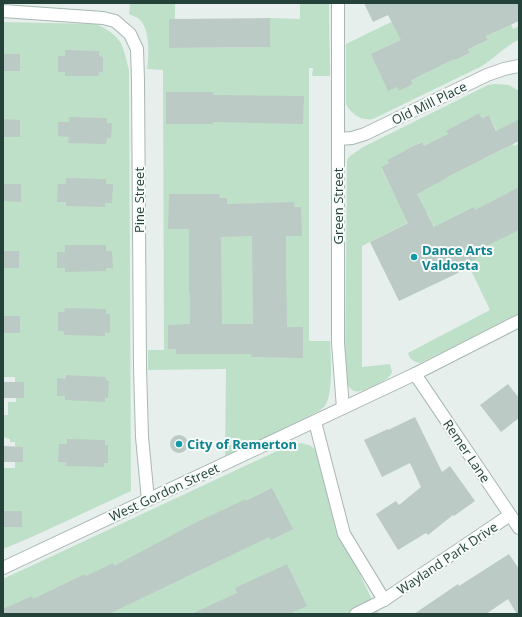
<svg xmlns="http://www.w3.org/2000/svg" width="522" height="617" viewBox="0 0 522 617" font-family="'Open Sans',sans-serif">
<style>
.green{fill:#bfe0c8;fill-rule:evenodd}
.building{fill:#bbcac4;fill-rule:evenodd}
.lines{fill:none;stroke-linecap:round;stroke-linejoin:round}
.minor-casing{stroke:#a8b8b2;stroke-width:14}
.tertiary-casing{stroke:#a8b8b2;stroke-width:14}
.minor{stroke:#fff;stroke-width:12}
.tertiary{stroke:#fff;stroke-width:12}
.culture-dot{fill:#0f9aa8;stroke:#f7fbf9;stroke-width:1.5}
.labels{text-anchor:middle;stroke-width:4;stroke-linejoin:round;paint-order:stroke}
.street-label{font-size:13px;fill:#24423a;stroke:#f7fbf9}
.culture-label{font-size:13px;font-weight:bold;fill:#0d838f;stroke:#f7fbf9;text-anchor:start}
</style>
<rect width="100%" height="100%" fill="#e6efeb"/>
<!-- green -->
<g class="green">
<path d="M130,3H175V19H169V48L269,47L270,18L300,19V3H329L330,76H312L313,68H309V341H330C331,357 333,391 326,404C325,407 321,409 319,411L225,457L226,369L148,370V350H164L163,70L147,69C149,57 150,29 140,20C138,17 132,16 129,14Z"/>
<path d="M430,3L456,6L475,46L488,40L486,36L511,24L513,29L519,26V40C505,46 495,58 482,66L373,119C361,121 352,115 346,104V44ZM451,12L470,53L455,60L452,55ZM394,43L413,84L397,87Z"/>
<path d="M3,22L96,24C123,37 122,43 129,70L131,491L34,536L3,549V468H15V462H23V447H15V442H10V439L3,437V415H8V402H16V398L24,397L23,382H15V377H3Z"/>
<path d="M495,84L509,85L519,91V119L508,125L511,131L507,133L514,146L519,143V315L420,363C414,362 410,360 408,353L490,310L469,266L458,273L427,213L362,246V367L390,364L392,372C389,379 383,381 376,385C360,392 350,398 345,376L347,160L350,156L363,147L488,85ZM479,113L482,118L489,115L505,148L483,159L464,121ZM460,124L457,171L447,131ZM421,142L424,146L431,143L447,178L425,189L407,149ZM387,160L419,192L398,202L381,168L389,163Z"/>
<polygon points="301,443 309,445 318,451 351,556 379,614 3,614 3,579 292,444"/>
</g>
<!-- building -->
<g class="building">
<polygon points="364,3 519,3 519,21 486,36 488,40 468,49 470,53 455,60 454,59 411,80 413,84 399,91 397,87 388,91 371,54 401,40 388,15 373,22"/>
<polygon points="270,18 270,47 169,48 169,19"/>
<polygon points="65,50 99,51 99,56 103,57 103,72 99,72 98,76 65,76 65,72 58,72 58,56 65,56"/>
<rect x="3" y="54" width="17" height="17"/>
<polygon points="166,92 213,92 213,95 304,96 303,124 213,122 213,124 166,124"/>
<polygon points="479,113 482,118 489,115 496,131 519,119 519,141 447,177 447,178 417,194 434,227 474,207 475,210 519,187 519,230 478,250 481,256 456,269 458,273 399,301 370,242 408,223 381,167 389,163 387,160 407,150 407,149 422,142 424,146 448,134 446,131"/>
<polygon points="69,117 107,118 107,123 112,123 111,138 107,138 106,144 68,143 69,137 58,136 58,122 69,122"/>
<polygon points="3,119 20,120 20,137 3,137"/>
<polygon points="66,178 106,179 106,184 113,184 112,203 105,203 105,207 66,206 66,202 57,202 58,184 66,184"/>
<polygon points="3,184 21,184 21,202 3,201"/>
<path d="M169,194H220L219,198H227V204L294,202V207H301L302,236H286V267L287,327H303V358L251,357V354H176V349H168V325L190,324V293L189,294V229H168ZM252,236L253,324H222L221,237Z"/>
<polygon points="65,245 106,245 106,251 112,251 113,268 106,268 106,271 65,272 65,268 57,268 57,252 65,252"/>
<rect x="3" y="251" width="16" height="17"/>
<polygon points="65,308 106,309 106,314 110,314 110,333 105,332 105,336 64,335 64,331 58,331 58,312 64,312"/>
<rect x="3" y="316" width="17" height="17"/>
<polygon points="66,375 106,377 106,380 109,381 108,398 105,398 105,402 65,400 65,396 57,396 57,378 66,379"/>
<rect x="3" y="382" width="21" height="16"/>
<polygon points="508,384 519,398 519,418 501,432 480,405"/>
<polygon points="415,417 442,472 450,466 475,501 454,516 453,515 428,535 426,533 398,550 376,514 396,501 399,505 421,487 410,463 382,477 364,440 388,429 388,430"/>
<circle cx="179" cy="444" r="9"/>
<polygon points="67,439 105,440 105,445 108,445 108,463 104,463 104,467 66,466 66,462 58,462 59,444 67,444"/>
<polygon points="3,446 23,447 23,462 3,462"/>
<polygon points="272,488 293,529 271,540 269,537 109,614 3,614 3,609 32,596 33,599 85,574 86,576 113,563 114,566 193,524 246,499 246,501"/>
<rect x="3" y="511" width="19" height="16"/>
<polygon points="509,554 519,569 519,614 517,614 508,599 486,614 414,614 458,584 459,586"/>
<polygon points="287,564 307,606 289,614 191,614 237,593 235,588"/>
</g>
<g class="lines">
<!-- minor casing -->
<g class="minor-casing">
<g id="minor">
<polyline points="338,3 338,343 343,408"/>
<polyline points="3,11 103,18 115,21 130,34 137,49 138,80 140,367 142,437 148,500"/>
<polyline points="338,139 352,138 365,134 487,75 504,69 519,66"/>
<polyline points="415,374 519,528"/>
<polyline points="315,422 344,534 384,600"/>
<polyline points="356,614 384,600 510,515"/>
</g>
</g>
<!-- tertiary casing -->
<g class="tertiary-casing">
<polyline id="tertiary" points="3,568 415,374 519,321"/>
</g>
<!-- minor -->
<use href="#minor" class="minor"/>
<!-- tertiary -->
<use href="#tertiary" class="tertiary"/>
</g>
<!-- markers -->
<g class="culture-dot">
<circle cx="414" cy="257" r="4"/>
<circle cx="179" cy="444" r="4"/>
</g>
<g class="labels">
<!-- street labels -->
<g class="street-label">
<text transform="translate(429 103) rotate(-26)" y="5">Old Mill Place</text>
<text transform="translate(139 200) rotate(-90)" y="5">Pine Street</text>
<text transform="translate(338 206) rotate(-90)" y="5">Green Street</text>
<text transform="translate(467 451) rotate(56)" y="5">Remer Lane</text>
<text transform="translate(164 492) rotate(-25)" y="5">West Gordon Street</text>
<text transform="translate(447 558) rotate(-34)" y="5">Wayland Park Drive</text>
</g>
<!-- culture labels -->
<g class="culture-label">
<text x="422" y="255">Dance Arts<tspan x="422" dy="15">Valdosta</tspan></text>
<text x="187" y="449">City of Remerton</text>
</g>
</g>
<!-- border -->
<rect width="522" height="617" fill="none" stroke="#24423a" stroke-width="8"/>
</svg>
